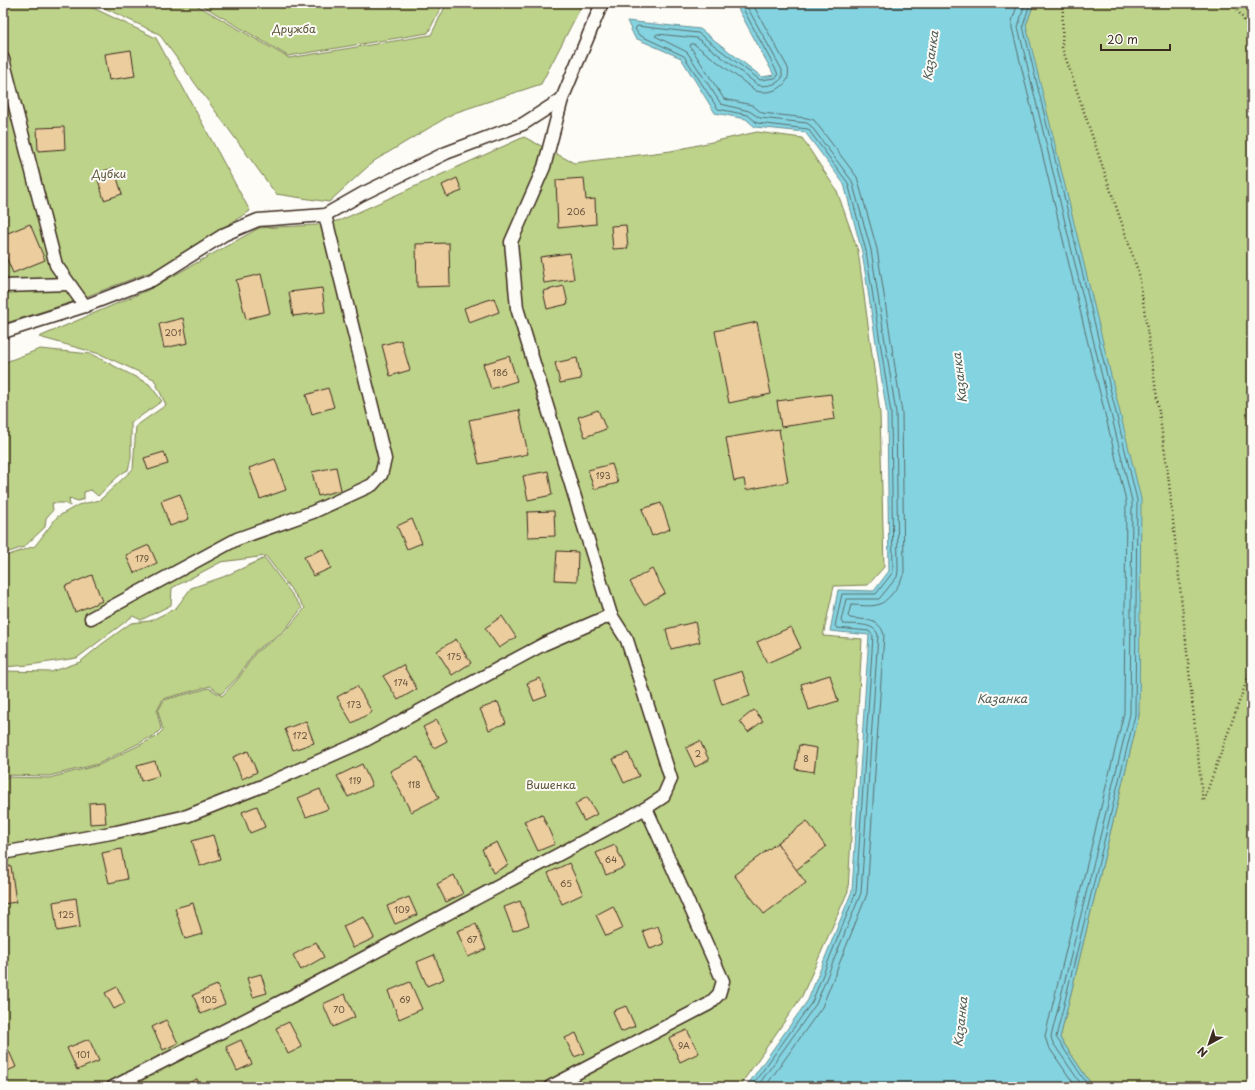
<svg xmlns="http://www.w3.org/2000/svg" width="1255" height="1090" viewBox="0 0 1255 1090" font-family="'Playpen Sans',sans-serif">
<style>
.green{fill:#bdd389;stroke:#7c7e54}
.water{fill:#84d3e1;stroke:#678f93}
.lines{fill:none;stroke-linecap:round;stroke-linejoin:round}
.shore{stroke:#586e6c;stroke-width:1}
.building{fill:#ebcd9e;stroke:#3b2a1e}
.service-casing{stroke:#3b2a1e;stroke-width:15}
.path{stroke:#3b2a1e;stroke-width:2.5;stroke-dasharray:1 3;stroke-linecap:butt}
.service{stroke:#fdfcf7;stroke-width:12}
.labels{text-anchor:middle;stroke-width:4;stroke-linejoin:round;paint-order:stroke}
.number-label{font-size:9px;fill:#67533e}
.park-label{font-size:11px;fill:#5c5439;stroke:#fdfcf7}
.water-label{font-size:12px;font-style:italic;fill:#515d58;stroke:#fdfcf7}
</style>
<rect width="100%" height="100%" fill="#fdfcf7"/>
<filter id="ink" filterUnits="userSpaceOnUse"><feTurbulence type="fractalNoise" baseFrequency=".025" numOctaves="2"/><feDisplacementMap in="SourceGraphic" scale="8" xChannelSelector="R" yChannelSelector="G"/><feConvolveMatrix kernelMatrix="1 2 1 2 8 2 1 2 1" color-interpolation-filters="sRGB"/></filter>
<g filter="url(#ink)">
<!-- green -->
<g class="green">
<polygon points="3,3 83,3 156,38 250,211 158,269 72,302 3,324"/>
<polygon points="94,3 193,3 289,58 431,35 447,3 583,3 541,84 454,113 374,161 329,202 276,194 159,34"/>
<polygon points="198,3 443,3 428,33 288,56"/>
<polygon points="1034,3 1252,3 1252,1087 1093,1087 1060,1038 1139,715 1026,25"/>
<polygon points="757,132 802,138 837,191 858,251 880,413 884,567 868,585 834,586 823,636 862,639 848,891 802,996 739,1087 3,1087 3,777 49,778 99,765 156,737 163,730 158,711 164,700 209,688 222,696 238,679 256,652 285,632 305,608 266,556 221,562 172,588 171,605 141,620 133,616 77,658 29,665 3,667 3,557 35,546 57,517 78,505 100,500 133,469 136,426 166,405 154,379 100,354 39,337 148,290 259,228 317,225 341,220 524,137 574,163 671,151"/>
<path d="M40,349L91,354L149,384L162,401L131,423V458L128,470C118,474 107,488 98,496L91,490L84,492V499L78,501L69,498L70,506L64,503H52L53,510L46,518L45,527L24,547L3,554V363Z"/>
<polygon points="265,558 302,608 284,631 255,651 237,678 221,694 210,686 163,699 157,711 161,729 155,735 98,764 49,776 3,775 3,671 51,672 80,662 102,644 131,623 150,621 176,608 191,588 223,577"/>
</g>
<!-- water -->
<polygon class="water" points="735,3 1034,3 1026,25 1141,499 1139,715 1060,1038 1093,1087 746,1087 808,1000 852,891 869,635 830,631 838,590 874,591 889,571 887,414 862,252 844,184 805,132 755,127 746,119 715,113 681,58 635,38 627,21 700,29 762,77 774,75"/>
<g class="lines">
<!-- shore -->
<g class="shore">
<polyline points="740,3 777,72 778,76 775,78 760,80 698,33 637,26 635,29 639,35 684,56 718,109 748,115 757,123 808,129 848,183 866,251 891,413 893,572 876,594 842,594 835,626 837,628 869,631 873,636 856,892 812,1002 751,1087"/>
<path d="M745,3L782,70V78C777,85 765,87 758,85L697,38L657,34L655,36L687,52L721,104L749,111L760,118L807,123L811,126L852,181L871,250L896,413L898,571L897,577L879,599H846L841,621L843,624C854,625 874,622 878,635L861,893L816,1004L757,1087"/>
<path d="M752,3L788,68C792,87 771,95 756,91L694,44H691L690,46L724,99L752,105L762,113L807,118L814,120L857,177L877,249L902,413L904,571C903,581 888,603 877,605C869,607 860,605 851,605L848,616L850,618C864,620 880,618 884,635L867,894L822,1007L765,1087"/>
<polyline points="1018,3 1012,21 1012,28 1126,501 1124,713 1045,1036 1048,1046 1076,1087"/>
<polyline points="1025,3 1018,27 1132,501 1130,714 1051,1037 1053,1043 1083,1087"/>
<polyline points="1030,3 1023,26 1137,500 1135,715 1056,1037 1089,1087"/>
</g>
</g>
<!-- building -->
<g class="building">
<polygon points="131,50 135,76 109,80 105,54"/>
<polygon points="64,127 65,149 38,151 37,128"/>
<polygon points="114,168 122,194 104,200 96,173"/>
<polygon points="457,178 462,191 447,197 442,185"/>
<polygon points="584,178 586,200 595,199 596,224 558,228 556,180"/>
<polygon points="30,224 45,260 13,273 3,250 3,235"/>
<polygon points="626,225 628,248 613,249 611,226"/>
<polygon points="449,243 450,286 417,287 416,244"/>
<polygon points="570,253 574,279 544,283 540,257"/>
<polygon points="261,274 270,313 246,319 236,280"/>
<polygon points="564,286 568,304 547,309 543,291"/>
<polygon points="322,288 325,312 293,316 289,292"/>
<polygon points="494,298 499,312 469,323 464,308"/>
<polygon points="183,318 188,343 164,348 159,324"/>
<polygon points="757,322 771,394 729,403 715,331"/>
<polygon points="401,340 410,370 390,376 382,345"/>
<polygon points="509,356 517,381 491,389 483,364"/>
<polygon points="577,358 581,379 560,383 555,363"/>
<polygon points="328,388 334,407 312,414 306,395"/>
<polygon points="831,394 835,419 781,427 777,401"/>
<polygon points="519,410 528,454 479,464 469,420"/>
<polygon points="598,410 606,429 585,437 578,417"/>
<polygon points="779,429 788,482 746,490 744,479 734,481 726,438"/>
<polygon points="164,452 168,464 148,470 144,458"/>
<polygon points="275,459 286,490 260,499 249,468"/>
<polygon points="612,464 618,483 594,489 588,470"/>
<polygon points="336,467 341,490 318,496 312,472"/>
<polygon points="548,471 552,495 528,500 523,476"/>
<polygon points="180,494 189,519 170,526 161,501"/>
<polygon points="661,503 670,529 652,536 642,509"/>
<polygon points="554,511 555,536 528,537 527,512"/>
<polygon points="412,519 422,543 407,549 397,526"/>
<polygon points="149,545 157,563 134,573 126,555"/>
<polygon points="323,549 331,568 313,576 304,557"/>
<polygon points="557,551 578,552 577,581 555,580"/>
<polygon points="652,569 665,593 644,605 630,582"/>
<polygon points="92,575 102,601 75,612 65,586"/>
<polygon points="502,616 516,637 499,648 485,628"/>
<polygon points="695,622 700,642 671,649 666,629"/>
<polygon points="791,627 801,648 767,663 757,642"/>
<polygon points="456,639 471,663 452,675 437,651"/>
<polygon points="403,665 417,689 398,700 383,676"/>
<polygon points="742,671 750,696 722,705 714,680"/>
<polygon points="830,675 838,701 809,710 801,684"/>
<polygon points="540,678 547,696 534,701 527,683"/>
<polygon points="357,686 372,712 352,723 337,697"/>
<polygon points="498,702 506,723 489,730 480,709"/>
<polygon points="754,710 763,721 748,732 740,721"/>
<polygon points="437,720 447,741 434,748 423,727"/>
<polygon points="306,721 314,743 293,750 285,729"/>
<polygon points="700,741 709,760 695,767 686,748"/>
<polygon points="799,745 817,748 814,772 795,769"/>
<polygon points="248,751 257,772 242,779 233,757"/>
<polygon points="628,753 639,776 624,783 613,759"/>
<polygon points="418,757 439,798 411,812 390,771"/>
<polygon points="155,761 159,776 141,781 137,766"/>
<polygon points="362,764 372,786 348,797 337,776"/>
<polygon points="320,789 328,809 306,817 298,798"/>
<polygon points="587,797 597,814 584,821 575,804"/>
<polygon points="104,802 106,823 90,824 89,803"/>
<polygon points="257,806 265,827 250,833 242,812"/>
<polygon points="542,814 555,844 538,851 524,821"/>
<polygon points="807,821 826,847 796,870 777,843"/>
<polygon points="213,835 220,859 200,866 192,841"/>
<polygon points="497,842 508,865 493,873 482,849"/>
<polygon points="777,843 806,883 764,914 734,875"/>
<polygon points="615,845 625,867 606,875 596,853"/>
<polygon points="121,849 127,879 109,883 102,853"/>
<polygon points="569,863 583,894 562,904 548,873"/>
<polygon points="11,866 16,902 3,904 3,868"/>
<polygon points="454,875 463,894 446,902 437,884"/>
<polygon points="409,897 417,915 395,924 387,906"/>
<polygon points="76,898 80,927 57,931 53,902"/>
<polygon points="520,901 529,925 513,931 504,907"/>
<polygon points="193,903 202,934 185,939 175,908"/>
<polygon points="613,906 623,928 606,936 596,915"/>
<polygon points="364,917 374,938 353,948 343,926"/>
<polygon points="476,924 486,949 468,957 457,931"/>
<polygon points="658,926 664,944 650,949 643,931"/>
<polygon points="316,942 324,957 301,970 293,955"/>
<polygon points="434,955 444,979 427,986 417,962"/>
<polygon points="261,974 267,993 253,997 247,978"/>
<polygon points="410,982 422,1009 399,1019 388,991"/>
<polygon points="217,985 225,1004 201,1014 193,995"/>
<polygon points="117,987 125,1003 114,1009 105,993"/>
<polygon points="345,994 355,1017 333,1027 323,1004"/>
<polygon points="626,1006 635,1026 621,1032 613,1011"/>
<polygon points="166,1020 178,1043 163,1050 152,1027"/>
<polygon points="289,1022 302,1047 288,1054 276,1028"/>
<polygon points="687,1030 699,1053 680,1062 669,1038"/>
<polygon points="576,1033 585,1053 574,1057 565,1038"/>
<polygon points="89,1039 99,1061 77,1070 67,1048"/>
<polygon points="241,1040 252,1064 237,1071 226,1047"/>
<polygon points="9,1051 16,1067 3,1073 3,1053"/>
<polygon points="197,1079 200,1087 180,1087"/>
</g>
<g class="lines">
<!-- service casing -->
<g class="service-casing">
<g id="service">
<polyline points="3,59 56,265 85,306"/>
<polyline points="3,286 69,284"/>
<polyline points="3,332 85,306 152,280 225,234 258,220 325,215 362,194 446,153 523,124 562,99"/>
<polyline points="91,618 237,539 313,512 372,485 381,475 385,459 325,215"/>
<polyline points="3,853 116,832 187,816 262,786 364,741 544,644 611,615"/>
<polyline points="113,1087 296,994 646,808"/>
<polyline points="550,1087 709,1004 719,994 723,981 646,808 663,797 671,779 627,640 611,615 517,308 511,242 544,167 562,99 602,3"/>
</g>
</g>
<!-- path -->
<g class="path">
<polyline points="1063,3 1062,47 1139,274 1168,474 1203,802"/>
<polyline points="1233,3 1252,33"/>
<polyline points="1204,800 1252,666"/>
</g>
<!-- service -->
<use href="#service" class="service"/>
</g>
</g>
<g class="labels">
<!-- number labels -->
<g class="number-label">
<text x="576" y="215">206</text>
<text x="173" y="336">201</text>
<text x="500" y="376">186</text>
<text x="603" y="479">193</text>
<text x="142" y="562">179</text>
<text x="454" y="660">175</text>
<text x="401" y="686">174</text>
<text x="354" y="708">173</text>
<text x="300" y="739">172</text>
<text x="698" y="757">2</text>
<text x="806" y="762">8</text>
<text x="355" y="784">119</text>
<text x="414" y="788">118</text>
<text x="611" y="863">64</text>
<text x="566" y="887">65</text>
<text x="402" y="913">109</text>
<text x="66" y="918">125</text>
<text x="472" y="943">67</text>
<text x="209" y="1003">105</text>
<text x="405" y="1003">69</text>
<text x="339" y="1013">70</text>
<text x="684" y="1049">9А</text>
<text x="83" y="1058">101</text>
</g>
<!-- park labels -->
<g class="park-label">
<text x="294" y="33">Дружба</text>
<text x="109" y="178">Дубки</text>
<text x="551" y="789">Вишенка</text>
</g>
<!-- water labels -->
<g class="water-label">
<text transform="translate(931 56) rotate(-82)" y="4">Казанка</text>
<text transform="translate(960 378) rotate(-97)" y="4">Казанка</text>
<text x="1002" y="703">Казанка</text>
<text transform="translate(961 1022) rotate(-84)" y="4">Казанка</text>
</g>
</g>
<!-- margin -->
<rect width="1255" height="1090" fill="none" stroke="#fdfcf7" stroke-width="16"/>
<rect x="8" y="8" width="1239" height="1074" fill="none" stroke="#3b2a1e" stroke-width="1.5" filter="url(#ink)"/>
<!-- north arrow -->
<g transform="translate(1209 1044) rotate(220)" stroke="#fdfcf7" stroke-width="3" paint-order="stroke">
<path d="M0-3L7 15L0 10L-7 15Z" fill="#3b2a1e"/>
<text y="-6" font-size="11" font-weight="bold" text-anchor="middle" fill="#3b2a1e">N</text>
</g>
<!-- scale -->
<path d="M1101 44v6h69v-6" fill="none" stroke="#3b2a1e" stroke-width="2"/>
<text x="1107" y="44" font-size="12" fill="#3b2a1e" stroke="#fdfcf7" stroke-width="3" paint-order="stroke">20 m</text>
</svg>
